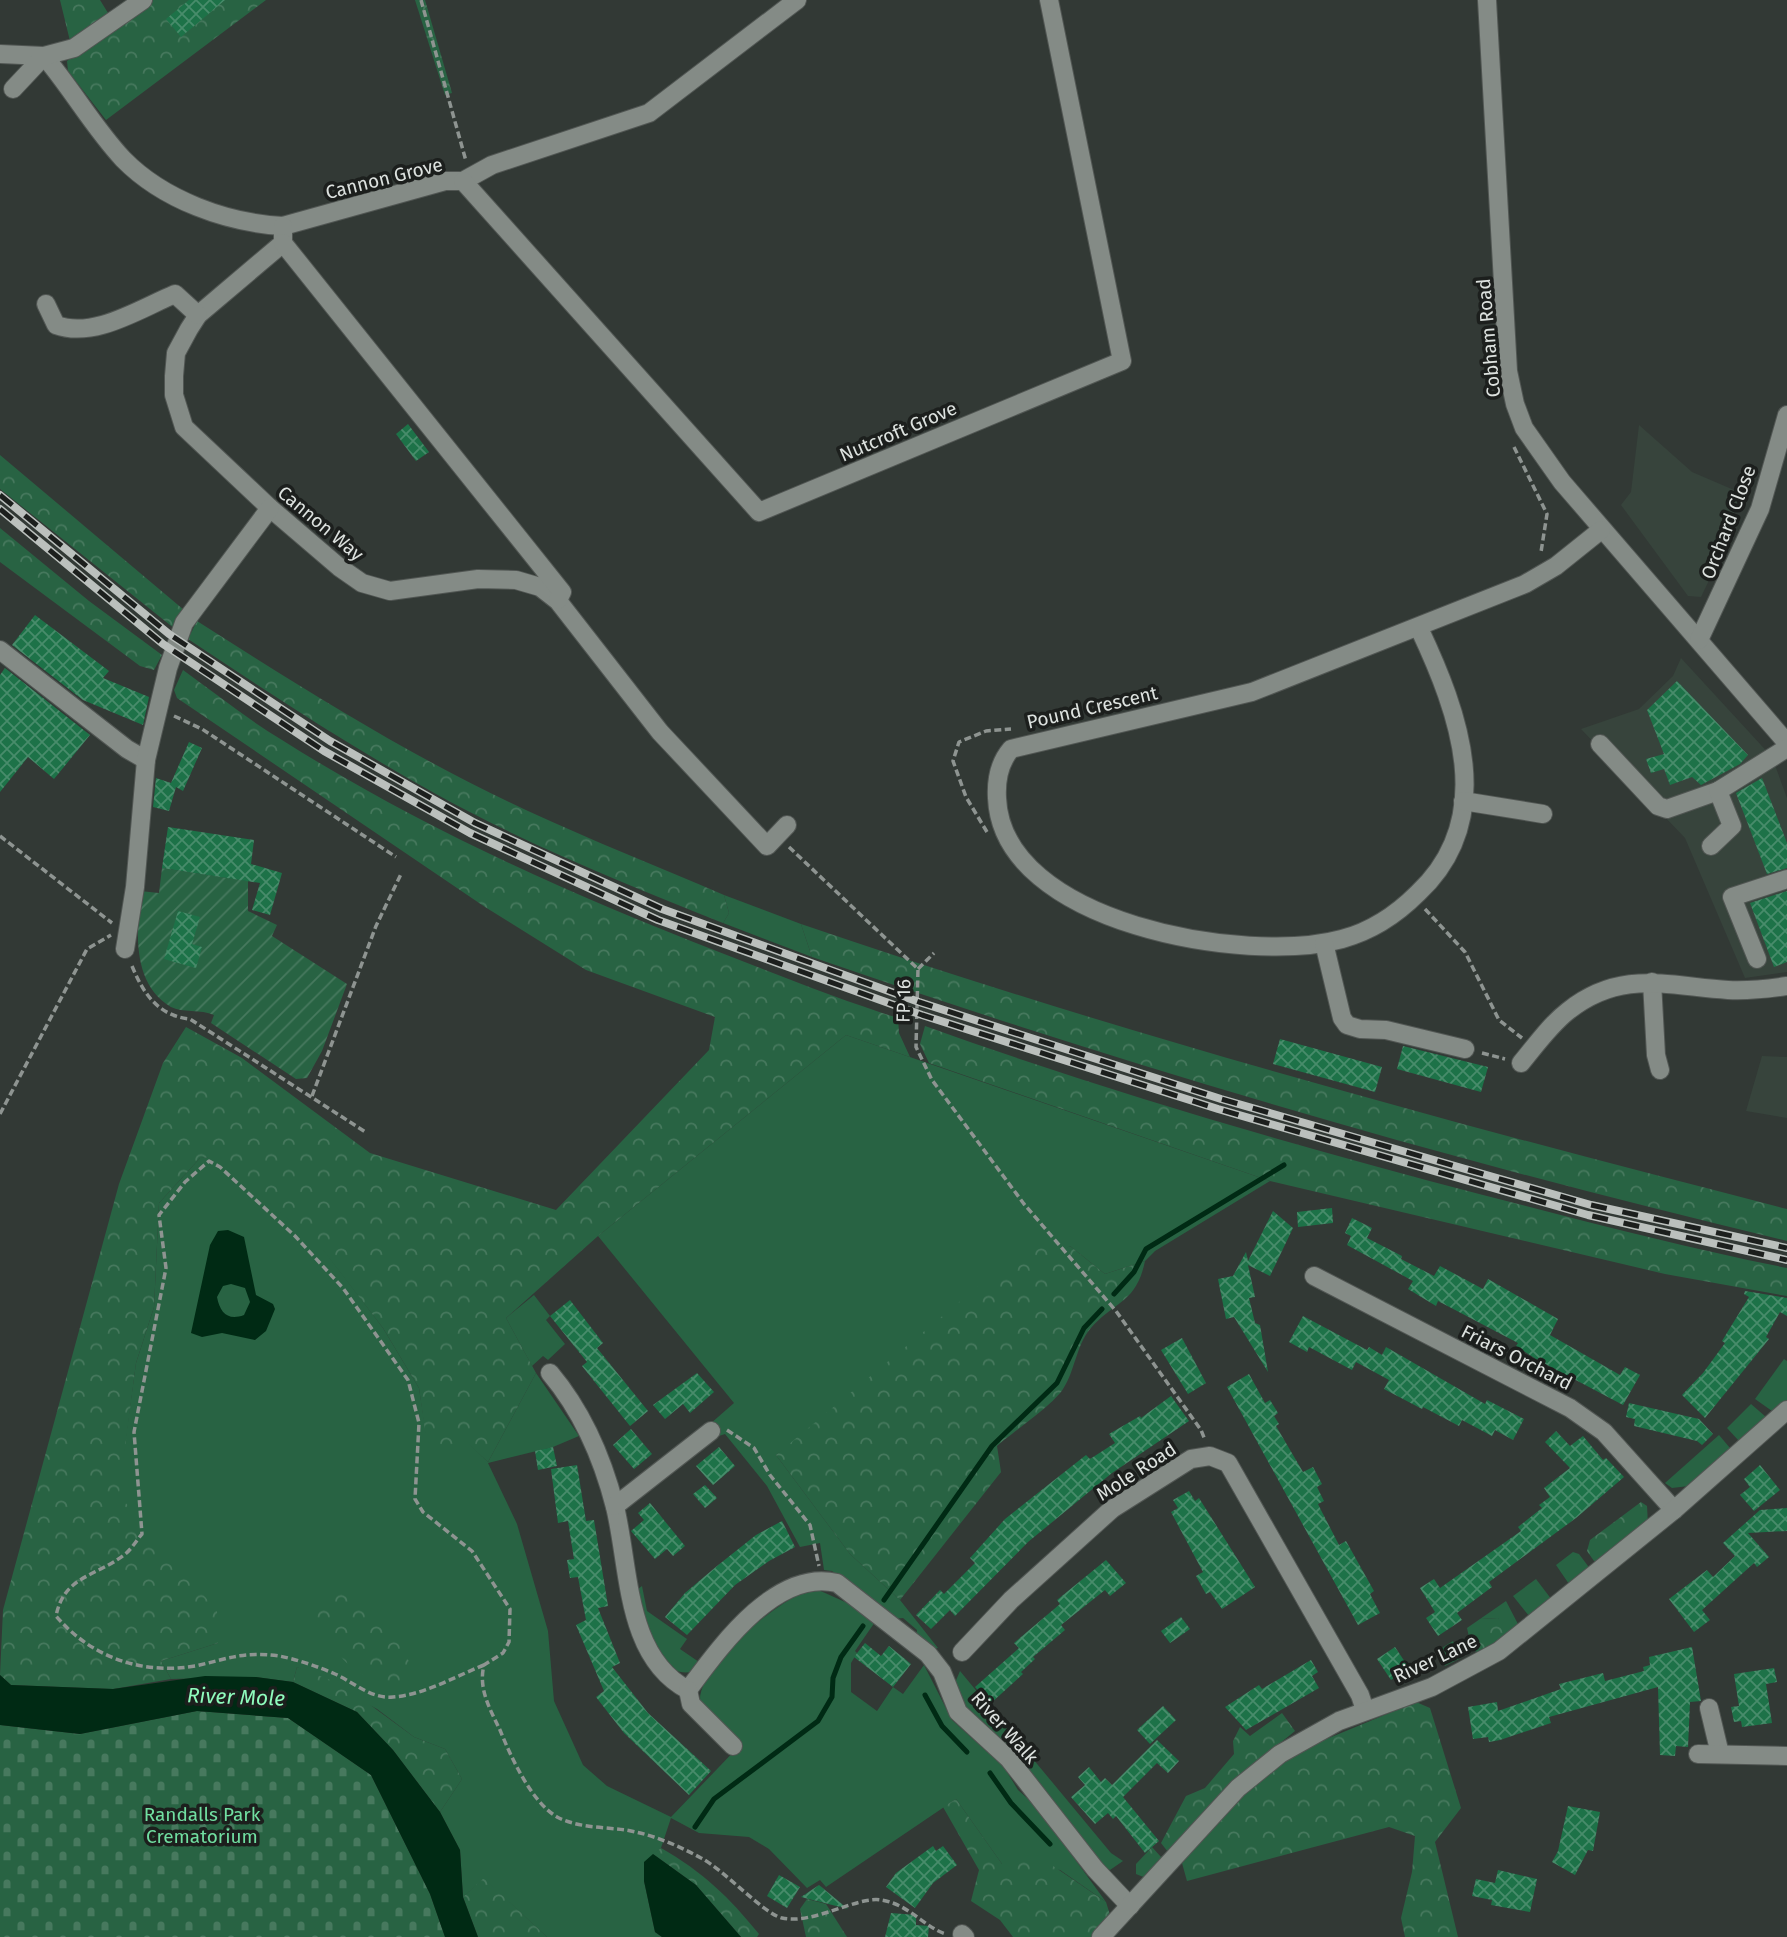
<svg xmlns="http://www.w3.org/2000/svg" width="1787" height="1937" viewBox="0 0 1787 1937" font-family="'Fira Sans',sans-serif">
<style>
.built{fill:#37443c}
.grass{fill:#286343}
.forest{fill:url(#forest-crowns)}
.cemetery{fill:url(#cemetery-stones)}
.garden{fill:url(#garden-furrows)}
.water{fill:#002a14;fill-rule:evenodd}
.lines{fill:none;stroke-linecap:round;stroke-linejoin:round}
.stream{stroke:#002a14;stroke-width:5}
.building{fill:url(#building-cross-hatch)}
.minor-casing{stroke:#515653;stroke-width:20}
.path{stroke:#8e9491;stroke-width:3.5;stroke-dasharray:7 3.5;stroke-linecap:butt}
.minor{stroke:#848b86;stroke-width:18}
.rail-casing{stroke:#bbc0bd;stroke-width:8}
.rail{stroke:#1c1f1d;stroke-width:5;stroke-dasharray:16;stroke-linecap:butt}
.labels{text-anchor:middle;stroke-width:7;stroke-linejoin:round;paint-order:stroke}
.street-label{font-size:19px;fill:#dde2df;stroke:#1c1f1d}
.park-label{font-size:19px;fill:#71dfa1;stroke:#1c1f1d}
.water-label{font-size:21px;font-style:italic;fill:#8ffcbd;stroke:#1c1f1d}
</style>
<defs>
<pattern id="forest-crowns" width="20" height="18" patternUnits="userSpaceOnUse" patternTransform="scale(1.75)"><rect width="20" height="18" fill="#286343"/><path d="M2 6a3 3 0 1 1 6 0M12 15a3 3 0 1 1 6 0" fill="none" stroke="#47795e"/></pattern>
<pattern id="cemetery-stones" width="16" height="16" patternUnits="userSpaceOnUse" patternTransform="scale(1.75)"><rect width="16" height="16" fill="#286343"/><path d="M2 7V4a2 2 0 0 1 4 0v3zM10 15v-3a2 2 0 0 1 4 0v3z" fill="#47795e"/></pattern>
<pattern id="garden-furrows" width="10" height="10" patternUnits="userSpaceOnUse" patternTransform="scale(1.75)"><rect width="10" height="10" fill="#286343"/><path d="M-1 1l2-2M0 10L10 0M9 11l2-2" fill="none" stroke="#47795e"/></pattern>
<pattern id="building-cross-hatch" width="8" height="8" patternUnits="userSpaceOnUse" patternTransform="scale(1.75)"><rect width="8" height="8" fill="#1d7248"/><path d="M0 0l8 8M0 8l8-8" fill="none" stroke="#488c6b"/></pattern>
</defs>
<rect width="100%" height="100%" fill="#323935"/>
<!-- built -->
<g class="built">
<polygon points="1639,425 1692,472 1741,493 1714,570 1701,597 1688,596 1621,505 1631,492"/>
<polygon points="1681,658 1772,757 1787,798 1787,972 1745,978 1685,838 1581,729 1639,709 1673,676"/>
<polygon points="1762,1056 1787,1057 1787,1118 1746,1111"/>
</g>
<!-- grass -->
<g class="grass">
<polygon points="724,895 801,924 812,957 723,923 729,913"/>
<polygon points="846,1035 1270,1181 1155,1251 1145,1261 1105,1274 1070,1246 776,1455 850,1554 900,1600 938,1648 933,1649 916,1637 917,1630 903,1618 893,1619 832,1571 824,1570 820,1543 800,1547 767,1486 725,1434 719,1436 710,1424 734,1403 598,1236"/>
<path d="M217,1156L323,1249L383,1328L419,1388L429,1452L465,1440L488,1462L536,1373L579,1436L553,1447L488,1463L517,1524L548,1631L554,1701L583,1765L607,1786L671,1817L742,1743L700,1702C698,1664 779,1599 814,1588L854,1606L875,1622L855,1651L857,1653L851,1663V1692L877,1711L893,1687L903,1694L924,1665L952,1720L1004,1767L1018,1790L1037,1807L1106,1902L1060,1870L1002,1864L956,1799L826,1887L820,1880L807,1888L769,1849L749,1837L699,1833L671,1818L661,1848L644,1863V1881L655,1932L662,1937H547L484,1879L463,1897L460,1850L440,1812L462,1779L445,1749L414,1737L377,1709L297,1667L293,1682L255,1677L171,1679L161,1661L218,1643L118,1495L136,1363L154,1307L159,1203L200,1158Z"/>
<polygon points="534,1295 550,1316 546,1320 565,1344 548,1360 543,1356 532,1366 506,1318"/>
<polygon points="1784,1359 1787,1361 1787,1400 1772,1411 1755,1399"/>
<polygon points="1751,1404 1766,1417 1739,1441 1727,1428"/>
<polygon points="1719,1435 1730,1448 1689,1486 1672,1488 1665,1483"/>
<polygon points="1573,1552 1579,1554 1591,1570 1571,1587 1556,1565"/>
<polygon points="1536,1579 1552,1600 1529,1616 1513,1596"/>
<path d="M642,1586L647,1611L687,1639L680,1649L699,1662L691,1672C653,1678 644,1617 638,1589Z"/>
<polygon points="1506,1601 1519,1626 1506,1637 1498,1618 1480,1619"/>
<polygon points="1453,1641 1461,1658 1445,1666 1437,1651"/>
<polygon points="960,1671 1111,1853 1123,1861 1110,1870 1101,1867 971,1716 954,1685"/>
</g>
<!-- forest -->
<g class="forest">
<polygon points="60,0 100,0 108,13 126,0 266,0 106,120 68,71 67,61 78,53 70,41"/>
<polygon points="415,0 425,0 452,93 445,95"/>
<polygon points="0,455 184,610 175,629 0,489"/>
<polygon points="0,528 89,601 162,655 154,670 140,666 0,562"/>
<path d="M197,621C305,690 413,758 528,811C593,841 659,867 724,895L729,913L723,923C626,884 528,845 436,794C351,747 269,693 188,639Z"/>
<path d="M183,670C215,693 247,719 282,740C420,827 567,893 719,952C778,975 837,999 898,1018L899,1033L910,1057L846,1035L598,1236L506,1318L536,1373L488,1462L465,1441L446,1456L428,1452L419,1388L383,1328L323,1250L217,1157L200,1158L159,1203L154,1307L136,1363L119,1495L217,1611L218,1643L161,1661L171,1679L113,1689L11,1685L0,1675L3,1610L119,1184L163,1063L186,1027L242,1058L370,1153L556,1210L709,1050L715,1017L586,970L485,907L177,698L174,690Z"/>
<path d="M801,924C1125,1035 1455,1124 1787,1209V1241C1456,1162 1133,1068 812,957Z"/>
<path d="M925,1026C1109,1092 1295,1146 1483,1195C1584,1221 1685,1248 1787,1268V1296L1665,1274L1270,1181L929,1063L920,1044Z"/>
<path d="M1037,1237L1059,1252L1070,1246L1105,1274L1145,1261C1136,1304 1115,1300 1090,1329C1076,1346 1075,1371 1063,1389C1053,1405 1013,1432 997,1446L1001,1472L900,1600L850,1554L776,1455Z"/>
<polygon points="1641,1502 1647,1506 1648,1525 1602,1563 1594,1561 1587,1551 1590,1540"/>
<path d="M322,1583L386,1619L418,1678L391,1689C344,1668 338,1658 314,1613Z"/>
<polygon points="1498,1618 1506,1629 1506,1639 1482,1654 1472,1650 1467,1628 1480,1619"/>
<polygon points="297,1667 343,1685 414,1737 445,1749 462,1779 440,1812 393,1750 357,1712 293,1682"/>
<polygon points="1416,1702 1430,1708 1461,1808 1435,1842 1458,1937 1405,1937 1401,1918 1412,1872 1415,1836 1389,1827 1187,1881 1182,1863 1246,1791 1300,1750"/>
<polygon points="1282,1713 1295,1731 1264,1756 1151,1880 1136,1874 1136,1864 1152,1847 1161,1857 1168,1852 1161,1843 1186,1796 1205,1788 1234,1754 1233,1741 1240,1727 1250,1736"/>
<polygon points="956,1799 1002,1864 1037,1855 1106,1902 1111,1918 1094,1937 1013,1937 1000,1920 971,1901 979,1870 943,1807"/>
<path d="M661,1848C703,1872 729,1897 759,1934L757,1937H741L696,1885L653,1854Z"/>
<polygon points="484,1878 547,1937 478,1937 463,1897"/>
<polygon points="807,1899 826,1904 847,1937 806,1937 800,1909"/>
</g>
<!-- cemetery -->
<polygon class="cemetery" points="197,1711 288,1718 371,1775 430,1894 445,1937 0,1937 0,1725 80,1734"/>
<!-- garden -->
<path class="garden" d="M162,868L248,881V911L277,925L272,936L347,984L322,1051L307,1078L296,1079L211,1023L214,1015C201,1009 182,1013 171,1007C131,983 137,931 140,891L159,893Z"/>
<!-- water -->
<g class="water">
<path d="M228,1230L244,1237L256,1295L273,1304L275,1309L266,1331L255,1340L222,1333L202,1337L191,1333L210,1245L218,1231ZM231,1284L245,1288L250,1302L244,1315C228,1321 220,1313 217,1297L223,1286Z"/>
<polygon points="0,1675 11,1685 113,1689 205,1676 256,1677 293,1682 357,1712 393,1750 440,1812 460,1850 463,1897 478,1937 445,1937 430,1894 371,1775 288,1718 197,1711 80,1734 0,1725"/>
<polygon points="653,1854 696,1885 741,1937 662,1937 655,1932 644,1881 644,1862"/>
</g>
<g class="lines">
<!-- stream -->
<g class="stream">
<polyline points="1114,1294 1134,1272 1146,1249 1284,1165"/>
<polyline points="884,1600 992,1446 1057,1383 1084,1328 1102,1309"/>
<polyline points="925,1695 942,1726 967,1752"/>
<polyline points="990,1773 1011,1803 1050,1844"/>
<polyline points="695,1827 714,1799 818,1721 832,1697 833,1678 841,1657 863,1626"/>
</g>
</g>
<!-- building -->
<g class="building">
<polygon points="189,0 225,0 181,37 166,19"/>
<polygon points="408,424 429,452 416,461 396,434"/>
<polygon points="35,615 109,671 103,678 149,697 143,725 83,700 12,645"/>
<polygon points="5,668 90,735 54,779 28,757 0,792 0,675"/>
<polygon points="1677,681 1748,755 1740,764 1701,785 1692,777 1670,785 1664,769 1651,773 1646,759 1664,754 1647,710"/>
<polygon points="189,742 202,748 183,791 176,787 169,811 153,807 156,778 171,783"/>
<polygon points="1762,778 1787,843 1787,868 1767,874 1736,793"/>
<polygon points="168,827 254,840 251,864 282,873 270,915 252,910 260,883 162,868"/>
<polygon points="1787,891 1787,962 1774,967 1750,903"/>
<polygon points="178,911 200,917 192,944 202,947 196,968 164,959"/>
<polygon points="1280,1039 1382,1067 1375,1092 1273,1064"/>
<polygon points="1403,1046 1488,1067 1481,1092 1397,1069"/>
<polygon points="1332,1208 1333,1223 1298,1227 1297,1212"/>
<polygon points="1273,1211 1293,1228 1270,1276 1248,1265 1255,1297 1249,1298 1255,1323 1260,1325 1268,1372 1234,1317 1226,1319 1218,1279 1233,1276 1246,1252 1248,1261"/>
<polygon points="1352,1218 1372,1228 1367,1238 1402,1256 1401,1259 1434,1276 1440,1266 1483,1289 1488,1279 1558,1319 1550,1335 1620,1375 1625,1367 1640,1375 1623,1405 1536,1359 1516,1346 1518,1343 1438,1301 1436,1306 1408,1289 1413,1281 1347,1245 1351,1236 1345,1233"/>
<polygon points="1745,1291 1787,1298 1787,1316 1780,1312 1766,1337 1769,1339 1705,1418 1682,1395 1703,1373 1725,1343 1722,1341 1749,1297 1744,1294"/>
<polygon points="570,1300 603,1343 597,1348 648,1411 630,1426 582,1366 587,1362 550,1316"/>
<polygon points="1303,1316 1367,1350 1369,1347 1382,1355 1386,1347 1485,1404 1487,1400 1524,1419 1513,1440 1495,1430 1492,1436 1462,1420 1459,1426 1423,1407 1422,1409 1384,1389 1389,1380 1356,1362 1352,1370 1309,1347 1307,1352 1289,1342"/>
<polygon points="1182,1338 1206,1383 1188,1394 1161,1350"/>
<polygon points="697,1373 714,1392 690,1413 683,1404 665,1419 653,1405"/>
<polygon points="1249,1374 1265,1403 1270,1400 1278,1413 1274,1416 1279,1424 1276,1426 1303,1472 1313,1467 1322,1484 1317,1487 1324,1501 1318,1504 1323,1514 1339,1545 1346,1541 1374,1591 1370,1594 1380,1613 1358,1625 1227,1387"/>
<polygon points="1171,1396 1189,1421 1112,1473 1028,1542 955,1616 950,1610 931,1629 916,1615 940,1590 944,1594 975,1563 970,1558 1005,1519 1086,1455 1090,1459 1115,1443 1109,1434 1140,1416 1141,1418"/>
<polygon points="1629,1403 1699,1419 1713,1434 1702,1445 1697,1441 1634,1426 1635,1419 1626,1417"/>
<polygon points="631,1429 652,1454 634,1469 613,1445"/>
<polygon points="1556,1431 1570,1446 1583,1436 1603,1460 1606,1458 1624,1477 1576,1518 1489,1582 1492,1587 1457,1613 1462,1620 1438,1636 1426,1618 1435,1612 1420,1588 1434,1579 1440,1588 1521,1531 1518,1527 1542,1508 1539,1505 1550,1497 1544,1488 1570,1468 1545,1442"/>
<polygon points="553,1447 557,1466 538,1470 535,1451"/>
<polygon points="719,1447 735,1466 713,1485 696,1466"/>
<polygon points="577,1465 586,1521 594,1520 608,1606 598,1608 620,1663 612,1667 648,1713 711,1771 689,1795 624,1733 596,1697 604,1691 576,1625 586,1620 578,1577 570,1578 567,1560 574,1559 568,1521 558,1523 551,1469"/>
<polygon points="1760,1465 1780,1490 1754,1511 1740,1495 1750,1487 1744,1479"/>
<polygon points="705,1485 717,1498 705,1508 693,1494"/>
<polygon points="1189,1491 1195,1501 1199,1498 1255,1587 1222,1609 1210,1592 1206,1594 1196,1576 1203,1572 1171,1512 1178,1508 1173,1500"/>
<polygon points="650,1503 685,1546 673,1556 667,1549 655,1559 631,1531 644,1520 638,1513"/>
<polygon points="1787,1508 1787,1531 1748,1533 1769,1557 1757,1567 1754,1563 1702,1610 1710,1620 1694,1632 1669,1599 1707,1570 1713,1577 1735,1556 1723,1543 1760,1510"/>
<polygon points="782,1521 795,1547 769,1561 735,1585 687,1635 665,1617 685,1593 717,1566 756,1535"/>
<polygon points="1106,1560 1126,1583 1110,1596 1105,1590 1061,1625 1065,1630 1033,1657 1035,1659 1021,1672 1023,1674 990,1704 975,1687 1019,1648 1014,1643 1060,1604 1057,1600"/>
<polygon points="1181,1617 1190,1629 1170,1643 1161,1631"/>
<polygon points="865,1643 881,1656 889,1646 911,1664 893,1687 854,1657"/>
<polygon points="1395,1647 1409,1668 1391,1680 1377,1659"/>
<polygon points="1692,1647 1701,1701 1690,1702 1688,1747 1676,1746 1675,1756 1660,1755 1658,1687 1549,1717 1551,1723 1500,1740 1489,1742 1488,1737 1473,1739 1468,1707 1497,1702 1498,1711 1561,1689 1559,1684 1603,1673 1605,1681 1644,1671 1643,1667 1650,1665 1649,1657"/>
<polygon points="1311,1660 1318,1672 1312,1676 1319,1688 1246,1730 1225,1707 1259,1685 1262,1689"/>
<polygon points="1774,1668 1777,1682 1766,1684 1772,1723 1742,1727 1741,1721 1734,1722 1731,1707 1739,1706 1734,1674"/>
<polygon points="1163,1706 1176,1720 1150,1744 1137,1730"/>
<polygon points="1157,1740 1179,1761 1168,1773 1157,1763 1123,1797 1159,1841 1145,1853 1116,1816 1113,1819 1108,1813 1095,1824 1071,1797 1085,1785 1078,1777 1089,1767 1101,1782 1105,1778 1112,1785"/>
<polygon points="1568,1806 1600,1812 1593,1851 1588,1850 1575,1875 1552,1862 1558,1851"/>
<polygon points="933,1846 936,1851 943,1846 957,1865 933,1883 915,1908 886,1887 896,1873"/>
<polygon points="1498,1870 1537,1879 1530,1912 1491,1905 1492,1900 1472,1896 1476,1879 1495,1883"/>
<polygon points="779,1875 800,1887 787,1908 767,1896"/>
<polygon points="819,1885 848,1909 801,1897"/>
<polygon points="891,1913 916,1915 916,1925 929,1926 928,1937 885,1937"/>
</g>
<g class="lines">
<!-- minor casing -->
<g class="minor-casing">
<g id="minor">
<polyline points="1487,0 1508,371 1515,404 1524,428 1562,482 1787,743"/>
<path d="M0,54L44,56C72,89 94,128 123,159C163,200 227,223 283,226L445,181H463L492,165L649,113L797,0"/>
<polyline points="13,89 44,56 74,48 143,0"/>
<polyline points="463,181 759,512 1122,361 1049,0"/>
<polyline points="283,226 283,243 198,315 189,329 176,353 174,376 174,395 184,427 270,508 339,567 362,583 390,591 478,579 516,580 540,587 558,601 660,732 767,846 787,825"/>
<polyline points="283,243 562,592 558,600"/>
<path d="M46,304L56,325C94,339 139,309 175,294L198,315"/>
<path d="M1419,628C1459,713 1498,818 1418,893C1396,915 1372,931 1342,939C1248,965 1002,924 997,798C996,780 999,763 1011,749L1252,692L1525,584L1556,566L1601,530"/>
<polyline points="1699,640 1760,509 1787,415"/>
<polyline points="0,650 127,749 146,760"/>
<polyline points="1600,744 1658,806 1667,809 1718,791"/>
<polyline points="1463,801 1543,814"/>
<polyline points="1711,846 1732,826 1718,791 1787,748"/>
<polyline points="1324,943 1342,1018 1347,1025 1360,1029 1386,1030 1465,1049"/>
<polyline points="125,949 135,887 146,760 168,668 184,623 270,508"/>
<polyline points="1757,959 1732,897 1787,879"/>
<polyline points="1652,982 1656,1055 1660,1070"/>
<path d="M1521,1063C1536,1045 1550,1025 1568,1011C1621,969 1667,986 1728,990C1748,991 1767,989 1787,986"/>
<polyline points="1314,1276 1570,1408 1604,1432 1674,1510"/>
<path d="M550,1373C582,1411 603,1460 615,1507C630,1568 625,1657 688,1690C720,1647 776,1568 837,1583L928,1654L942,1672L958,1712L1009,1759L1095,1869L1130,1906"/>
<polyline points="615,1506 711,1431"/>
<polyline points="962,1652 1011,1600 1112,1509 1191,1459 1210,1456 1228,1463 1360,1695 1365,1710"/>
<polyline points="688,1690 691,1704 733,1746"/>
<polyline points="1709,1708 1720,1754"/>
<polyline points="1698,1754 1787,1756"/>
<polyline points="962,1934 965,1937"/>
<polyline points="1101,1937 1238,1788 1280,1754 1339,1721 1432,1687 1499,1651 1674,1510 1787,1410"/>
</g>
</g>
<!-- path -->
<g class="path">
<polyline points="421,0 466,161"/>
<polyline points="1514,447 1547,514 1541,552"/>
<polyline points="174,716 202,729 396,857"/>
<polyline points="987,832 966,797 953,761 959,742 986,731 1011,729"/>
<polyline points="0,836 112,923"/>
<polyline points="789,847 918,969 916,1047 932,1080 1024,1204 1116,1311 1201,1430 1205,1440"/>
<polyline points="1425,909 1465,952 1499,1020 1522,1038"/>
<path d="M132,966C143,993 158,1016 190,1019L367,1133"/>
<polyline points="918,969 934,953"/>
<polyline points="1482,1053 1505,1059"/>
<polyline points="312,1096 376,926 401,874"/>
<polyline points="0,1114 87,949 111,935"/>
<polyline points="727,1430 754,1448 770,1475 810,1525 819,1566"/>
<path d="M484,1665C456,1676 424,1695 393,1697C371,1699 355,1683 335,1674C319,1667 296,1659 279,1656C242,1651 228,1659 195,1666C141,1675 91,1657 56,1616C64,1576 95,1577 124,1555C131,1550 136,1541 142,1534L134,1432L166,1268L159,1215L185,1182L209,1161L220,1167L295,1236L343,1288L408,1380L419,1423L415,1499L423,1512L472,1551L510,1609L509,1642L503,1653L484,1665C478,1689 490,1709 500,1730C511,1757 532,1804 559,1818C580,1828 604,1827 626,1830C654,1835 677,1845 701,1858C723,1869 764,1914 782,1918C813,1925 857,1896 881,1900C909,1904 925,1928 946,1934"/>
</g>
<!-- minor -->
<use href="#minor" class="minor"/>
<!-- rail casing -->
<g class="rail-casing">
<g id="rail">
<polyline points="0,495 169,634 330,741 475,823 662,909 919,1002 1221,1099 1591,1205 1787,1248"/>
<polyline points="0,509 163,644 324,751 470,833 658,920 922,1015 1218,1109 1588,1215 1787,1260"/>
</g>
</g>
<!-- rail -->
<use href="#rail" class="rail"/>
</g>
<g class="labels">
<!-- street labels -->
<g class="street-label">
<text transform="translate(384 178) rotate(-14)" y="7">Cannon Grove</text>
<text transform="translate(1488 338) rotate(-95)" y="7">Cobham Road</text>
<text transform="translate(898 431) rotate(-23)" y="7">Nutcroft Grove</text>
<text transform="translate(1728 522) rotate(-69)" y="7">Orchard Close</text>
<text transform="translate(321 523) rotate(40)" y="7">Cannon Way</text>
<text transform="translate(1092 707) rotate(-13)" y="7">Pound Crescent</text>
<text transform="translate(903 1001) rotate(-89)" y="7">FP 16</text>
<text transform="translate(1517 1357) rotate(27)" y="7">Friars Orchard</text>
<text transform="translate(1136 1471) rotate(-33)" y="7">Mole Road</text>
<text transform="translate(1435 1658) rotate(-25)" y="7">River Lane</text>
<text transform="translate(1005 1727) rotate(48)" y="7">River Walk</text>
</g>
<!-- park labels -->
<g class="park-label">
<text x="202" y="1821">Randalls Park<tspan x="202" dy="22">Crematorium</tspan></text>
</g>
<!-- water labels -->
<g class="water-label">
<text transform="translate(236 1697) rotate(2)" y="7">River Mole</text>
</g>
</g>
</svg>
